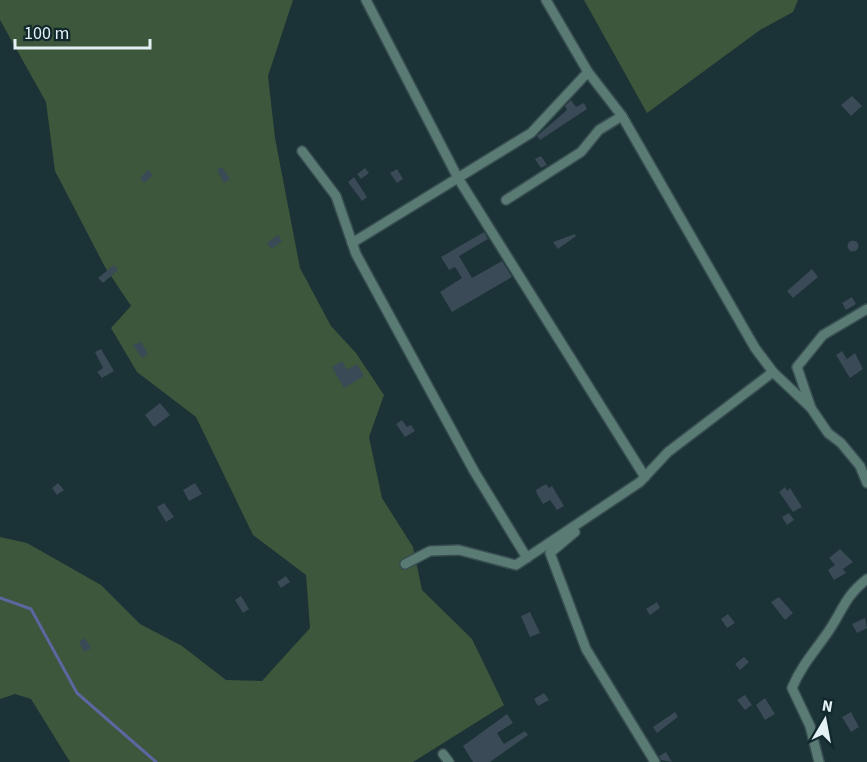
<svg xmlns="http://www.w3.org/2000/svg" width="867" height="762" viewBox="0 0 867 762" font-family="'Source Sans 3',sans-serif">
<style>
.green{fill:#3c573b}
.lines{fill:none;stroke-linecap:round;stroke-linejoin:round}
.stream{stroke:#5c669f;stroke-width:3}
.building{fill:#3a4a57}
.minor-casing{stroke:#374d51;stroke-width:12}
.minor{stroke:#5a7b73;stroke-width:9}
</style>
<rect width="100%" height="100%" fill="#1b3236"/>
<!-- green -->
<g class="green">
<polygon points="0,0 293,0 268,76 275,138 300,268 331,326 356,353 384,395 369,437 382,498 413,547 422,590 472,639 504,705 413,762 70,762 31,699 15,694 0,699 0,537 27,543 101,585 140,624 182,646 226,680 262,681 310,628 306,575 253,535 196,417 137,372 111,328 131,306 105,267 55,171 46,102 0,20"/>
<polygon points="584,0 798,0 793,12 760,30 647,113"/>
</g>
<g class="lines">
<!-- stream -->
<polyline class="stream" points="0,598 31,609 77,693 156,762"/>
</g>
<!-- building -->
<g class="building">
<polygon points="852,96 862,106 851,116 841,105"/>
<polygon points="571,100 576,107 584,103 587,109 540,140 537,136 567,110 565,106"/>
<polygon points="541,156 547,165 541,168 535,159"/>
<polygon points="222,167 230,179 224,183 217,170"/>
<polygon points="365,168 369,173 361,179 357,174"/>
<polygon points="397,169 403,179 397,183 390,173"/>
<polygon points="148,170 153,175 144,183 140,178"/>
<polygon points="354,177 367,197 362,201 348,182"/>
<polygon points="484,232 488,239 459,256 472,278 502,261 512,277 452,312 440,292 462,278 455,267 449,270 441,257"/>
<polygon points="575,234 576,236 558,249 553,242"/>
<polygon points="278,235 282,241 272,249 267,243"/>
<circle cx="853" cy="246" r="5.5"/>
<polygon points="114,265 118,270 103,283 98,278"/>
<polygon points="812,269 818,277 793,298 787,291"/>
<polygon points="852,297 856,304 846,310 842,303"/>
<polygon points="141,342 148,354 142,358 133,345"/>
<polygon points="101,349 114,371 102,378 97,372 103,368 95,352"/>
<polygon points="842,351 847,359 855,353 863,369 850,378 836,355"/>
<polygon points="342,361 347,370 357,364 364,376 344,388 332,367"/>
<polygon points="160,403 170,415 154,427 145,415"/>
<polygon points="402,420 407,427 411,425 415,431 405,437 396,424"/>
<polygon points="58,483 64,490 57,495 52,488"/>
<polygon points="195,483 202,494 189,501 183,490"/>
<polygon points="546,484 549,488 552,486 564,506 557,510 550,500 543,504 537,494 536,490"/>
<polygon points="785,487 787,491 790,488 802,507 793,512 779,492"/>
<polygon points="164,503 174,517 166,522 157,507"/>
<polygon points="789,513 794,520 787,525 782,517"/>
<polygon points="840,549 853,562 843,569 846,573 834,580 828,570 835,565 829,558"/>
<polygon points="286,576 290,582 281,588 277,582"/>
<polygon points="241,596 249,609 243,613 235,600"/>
<polygon points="779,597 793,613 785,620 771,602"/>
<polygon points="657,602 660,608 650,615 646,609"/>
<polygon points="530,612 540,633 530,637 521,616"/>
<polygon points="728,614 735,623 727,628 721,619"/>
<polygon points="865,618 867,628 857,633 852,624"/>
<polygon points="85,638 91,648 84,652 79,642"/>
<polygon points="744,657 749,662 740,670 735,664"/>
<polygon points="544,693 549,700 538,706 534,699"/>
<polygon points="745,695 752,705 745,710 737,700"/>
<polygon points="765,698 775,714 765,720 756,705"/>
<polygon points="675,712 678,717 657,733 653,727"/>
<polygon points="851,712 859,727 851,732 842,717"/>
<polygon points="507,714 513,723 497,733 504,744 525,731 528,735 490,762 473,762 463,746"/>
<polygon points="666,752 672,762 661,760 659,756"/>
</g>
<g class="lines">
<!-- minor casing -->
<g class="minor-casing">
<g id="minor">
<polyline points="366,0 458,178 645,477"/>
<polyline points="546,0 588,72 622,116 755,348 773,372"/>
<polyline points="302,151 336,196 356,254 474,471 527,558"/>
<polyline points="506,200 581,152 599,130 622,116"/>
<polyline points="352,243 531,133 588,72"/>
<polyline points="867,309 823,335 797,367 811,408 828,433 841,443 860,466 867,483"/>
<polyline points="575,532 550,553 586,649 655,762"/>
<polyline points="405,564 430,551 459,550 516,565 640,482 668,452 773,372 811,408"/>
<polyline points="443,754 449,762"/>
<path d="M819,762L810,726L792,688C801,666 815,651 828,632C843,610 845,596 867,579"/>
</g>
</g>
<!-- minor -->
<use href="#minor" class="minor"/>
</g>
<!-- north arrow -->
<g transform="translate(825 720) rotate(10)" stroke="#11282c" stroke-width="4.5" paint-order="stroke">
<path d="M0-4.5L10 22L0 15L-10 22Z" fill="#e4f1f4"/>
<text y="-9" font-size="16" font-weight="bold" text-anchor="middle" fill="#e4f1f4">N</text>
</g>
<!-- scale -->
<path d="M15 39v9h135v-9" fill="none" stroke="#e4f1f4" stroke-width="3"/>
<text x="24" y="39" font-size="18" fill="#e4f1f4" stroke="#11282c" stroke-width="4.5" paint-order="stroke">100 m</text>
</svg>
